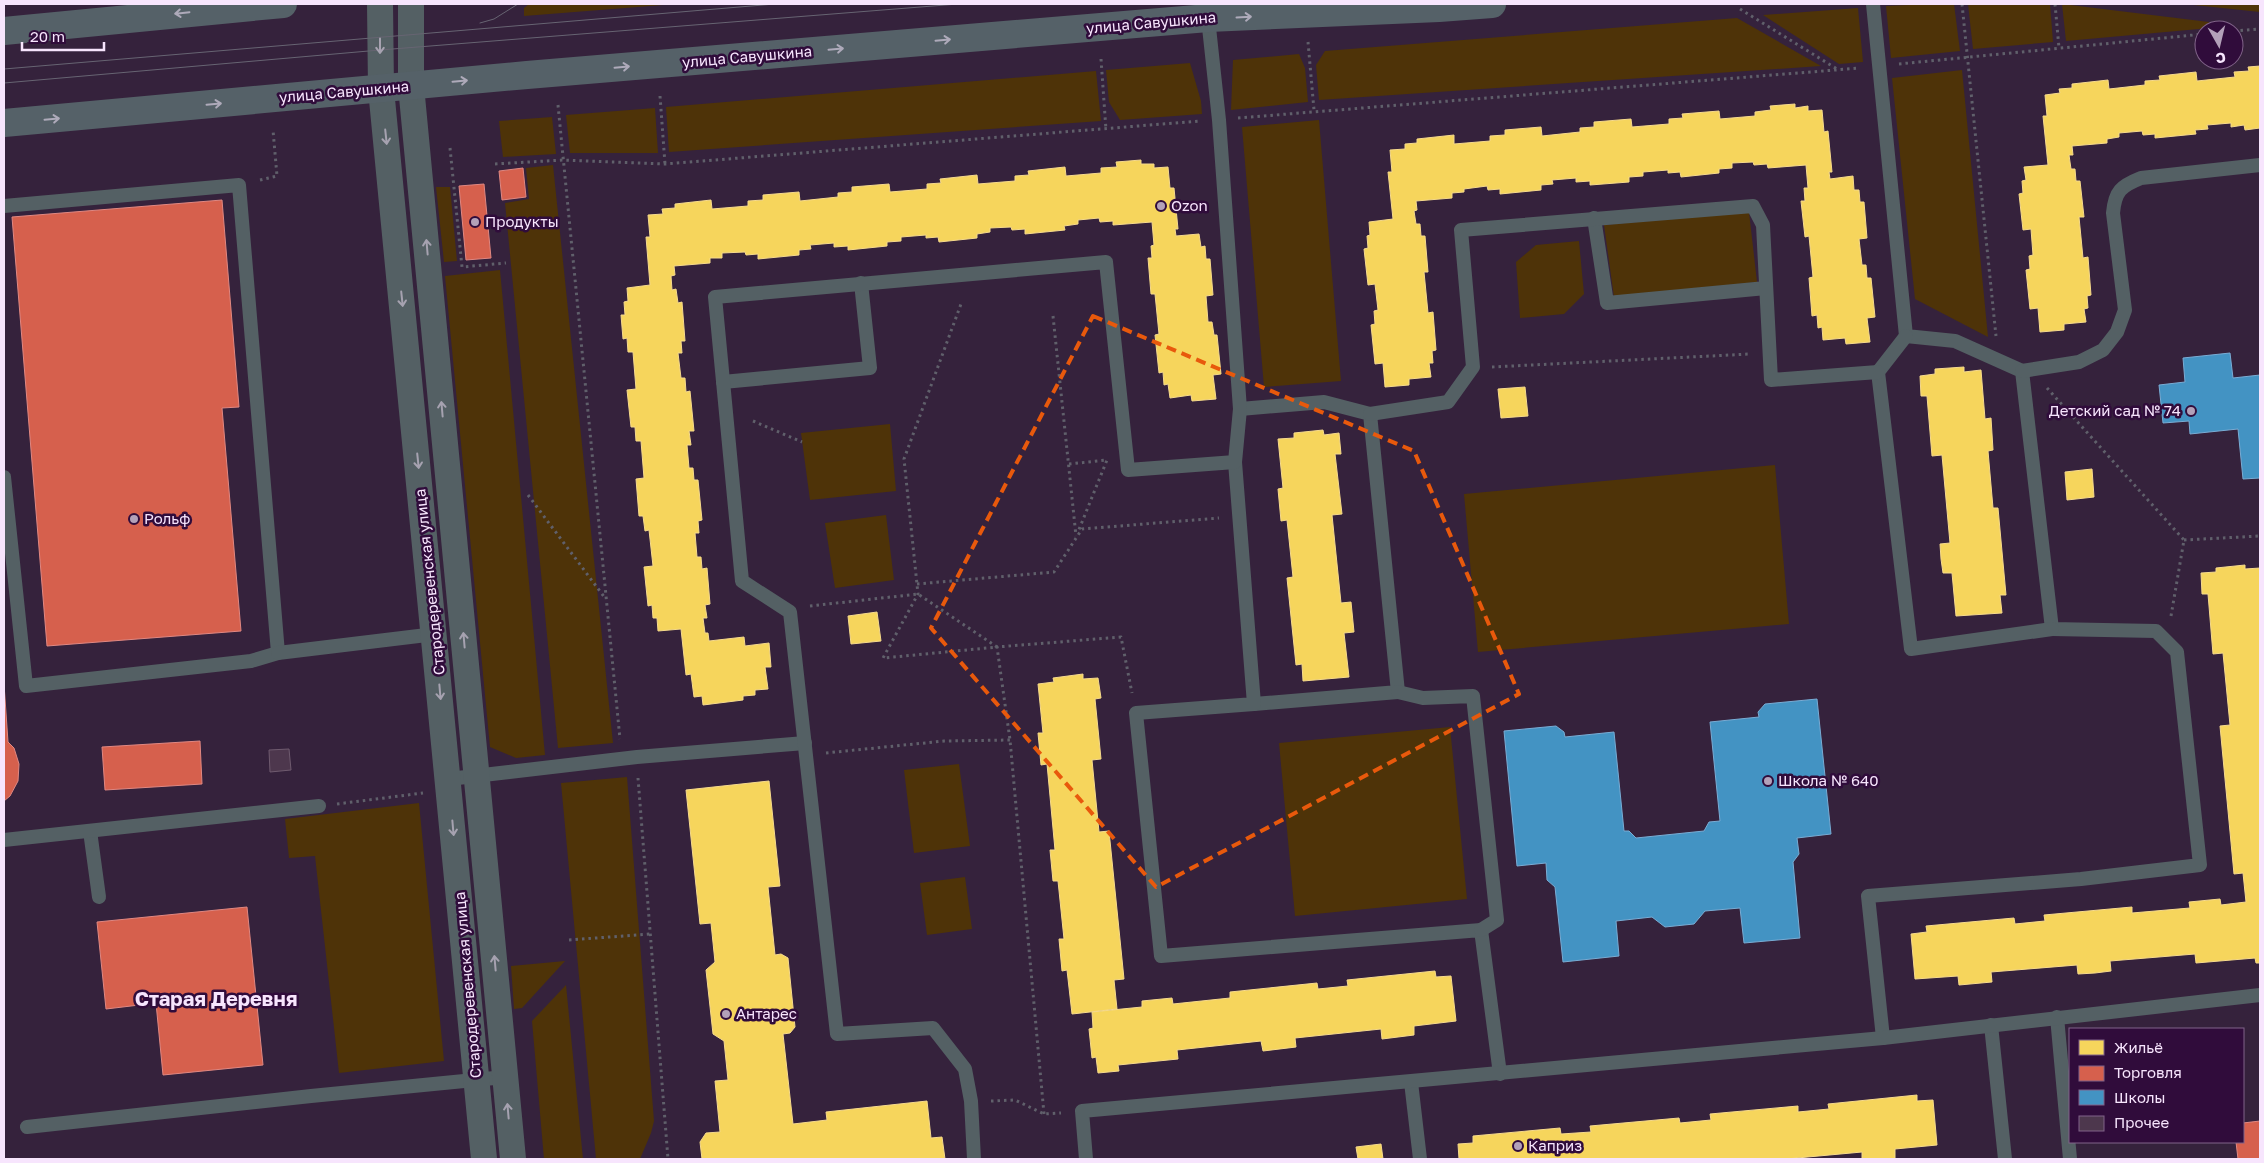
<svg xmlns="http://www.w3.org/2000/svg" width="2264" height="1163" viewBox="0 0 2264 1163" font-family="'Golos Text',sans-serif">
<style>
.green{fill:#4e3308}
.homes{fill:#f6d55c;stroke:#f6da8c}
.shops{fill:#d6604d;stroke:#e08882}
.schools{fill:#4393c3;stroke:#79acd4}
.building{fill:#4d374d;stroke:#6f5b6f}
.lines{fill:none;stroke-linecap:round;stroke-linejoin:round}
.path{stroke:#60606b;stroke-width:3;stroke-dasharray:2.5 4;stroke-linecap:butt}
.service{stroke:#546064;stroke-width:14}
.minor{stroke:#546064;stroke-width:26}
.secondary{stroke:#556168;stroke-width:28}
.tram{stroke:#676472;stroke-width:1}
.oneway{stroke:#aeaaba}
.oneway2{stroke:#a6a2b0}
.marked{fill:none;stroke:#e8590c;stroke-width:4;stroke-dasharray:10 6;stroke-linejoin:round}
.poi-dot{fill:#b3a1b9;stroke:#300c3b;stroke-width:2}
.labels{text-anchor:middle;stroke-width:5;stroke-linejoin:round;paint-order:stroke}
.street-label{font-size:15px;fill:#f7e5fd;stroke:#300c3b}
.poi-label{font-size:15px;fill:#f7e5fd;stroke:#300c3b;text-anchor:start}
.district-label{font-size:20px;font-weight:bold;fill:#f7e5fd;stroke:#300c3b}
</style>
<rect width="100%" height="100%" fill="#35223c"/>
<!-- green -->
<g class="green">
<polygon points="529,4 676,4 524,16 524,8"/>
<polygon points="1932,4 1954,4 1960,51 1891,58 1886,6"/>
<polygon points="1968,4 2050,4 2053,42 1973,49"/>
<polygon points="2062,4 2209,22 2210,28 2066,41"/>
<polygon points="2184,4 2260,4 2260,12"/>
<polygon points="1858,8 1863,62 1839,64 1763,15"/>
<polygon points="1737,18 1821,66 1319,100 1316,65 1325,51"/>
<polygon points="1299,54 1305,68 1308,102 1231,110 1233,60"/>
<polygon points="1190,63 1201,101 1202,114 1120,120 1109,102 1106,70"/>
<polygon points="1962,70 1988,337 1915,299 1892,78"/>
<polygon points="1096,71 1101,121 669,152 666,107"/>
<polygon points="655,108 658,153 570,153 566,115"/>
<polygon points="552,117 556,154 503,157 499,121"/>
<polygon points="1319,120 1341,381 1264,387 1242,127"/>
<polygon points="553,165 613,743 558,748 505,203 529,199 526,168"/>
<polygon points="436,187 450,187 457,261 444,262"/>
<polygon points="1749,212 1757,282 1614,297 1604,225"/>
<polygon points="1579,241 1584,294 1564,314 1520,318 1516,262 1536,245"/>
<polygon points="500,270 545,755 516,758 490,747 445,276"/>
<polygon points="890,424 896,491 810,500 801,433"/>
<polygon points="1775,465 1789,624 1478,652 1464,494"/>
<polygon points="886,515 894,580 835,588 825,523"/>
<polygon points="1450,727 1467,899 1295,916 1279,743"/>
<polygon points="959,764 970,846 914,853 904,770"/>
<polygon points="627,777 654,1121 651,1133 640,1159 596,1159 561,783"/>
<polygon points="419,803 444,1061 339,1073 315,856 289,858 285,819"/>
<polygon points="965,877 972,929 927,935 920,883"/>
<polygon points="565,961 522,1008 514,1009 511,966"/>
<polygon points="566,985 583,1159 544,1159 532,1021"/>
</g>
<!-- homes -->
<g class="homes">
<polygon points="2260,66 2260,128 2245,130 2244,125 2231,127 2231,123 2207,125 2208,129 2195,130 2196,134 2155,138 2155,134 2143,135 2142,131 2119,133 2119,137 2107,139 2107,143 2072,146 2073,155 2069,155 2071,169 2075,169 2076,181 2080,181 2084,217 2079,217 2083,258 2088,257 2091,295 2087,296 2088,308 2084,309 2086,322 2064,324 2064,330 2040,332 2038,308 2030,309 2026,270 2030,269 2029,256 2033,255 2031,229 2023,230 2019,194 2023,193 2022,181 2026,180 2024,167 2048,165 2043,116 2047,116 2045,95 2060,93 2059,89 2072,88 2072,84 2108,80 2109,89 2145,85 2145,81 2160,80 2159,76 2196,72 2197,81 2235,77 2234,72 2249,71 2248,67"/>
<polygon points="1795,104 1795,108 1808,106 1808,111 1822,110 1824,132 1828,131 1832,172 1829,172 1830,179 1853,176 1854,190 1859,190 1860,202 1864,202 1867,238 1859,239 1862,265 1866,265 1867,278 1871,278 1875,317 1867,318 1870,342 1846,344 1845,338 1823,340 1822,327 1818,328 1817,315 1812,316 1809,278 1813,277 1809,236 1805,237 1801,201 1805,201 1804,188 1808,188 1806,165 1768,168 1767,164 1754,165 1753,162 1732,163 1732,168 1719,169 1719,173 1681,177 1680,172 1668,173 1668,170 1643,172 1643,176 1629,177 1629,182 1590,185 1590,181 1576,182 1576,178 1552,180 1553,184 1541,185 1541,190 1500,194 1500,189 1488,190 1487,186 1464,189 1464,192 1452,193 1452,198 1416,201 1417,210 1414,211 1416,224 1420,224 1421,236 1425,236 1428,272 1424,272 1428,313 1433,312 1436,350 1432,351 1433,363 1429,363 1431,377 1409,379 1409,385 1385,387 1383,363 1375,364 1371,325 1375,324 1374,311 1378,310 1375,284 1368,285 1364,249 1368,248 1367,236 1370,235 1369,222 1393,219 1388,172 1392,172 1390,150 1405,149 1405,144 1417,143 1417,139 1454,135 1454,144 1490,141 1490,136 1505,135 1505,130 1541,127 1542,136 1580,132 1580,128 1594,127 1594,122 1631,119 1632,127 1669,124 1669,119 1683,118 1682,114 1719,111 1720,119 1755,116 1755,112 1771,110 1770,106"/>
<polygon points="1141,160 1141,164 1154,164 1154,168 1168,167 1170,188 1174,188 1178,229 1175,229 1176,236 1199,234 1201,247 1205,246 1206,259 1210,259 1213,295 1206,296 1208,322 1212,322 1214,335 1217,335 1221,374 1213,375 1216,399 1192,401 1191,395 1170,398 1168,384 1164,385 1163,372 1159,373 1155,335 1159,334 1155,294 1151,294 1148,258 1152,258 1151,246 1154,245 1152,222 1113,225 1113,221 1100,222 1099,218 1078,220 1078,224 1064,226 1065,230 1025,234 1025,229 1012,230 1011,227 990,228 990,232 977,234 977,238 939,242 938,237 926,238 926,235 901,237 901,241 887,242 887,246 848,250 848,246 834,247 834,243 810,245 811,249 799,250 799,255 758,259 758,254 746,255 745,252 722,253 722,258 710,258 710,263 674,266 675,275 671,276 672,290 676,289 678,303 682,302 685,341 681,341 682,353 678,353 681,378 685,378 686,392 690,391 694,431 689,431 691,445 687,445 689,468 693,468 694,480 698,480 702,520 698,521 699,533 695,533 697,557 701,557 702,569 707,568 710,604 705,605 707,618 703,618 705,633 708,633 709,641 744,637 745,646 769,643 771,667 765,667 768,689 755,690 755,695 743,696 743,700 703,705 702,696 694,697 691,674 686,675 681,629 658,631 657,618 653,618 652,605 648,606 644,567 653,566 649,530 645,531 643,516 639,516 636,479 644,478 641,441 636,441 635,427 631,427 627,390 636,389 633,352 628,352 627,338 623,339 621,315 625,315 624,302 628,301 627,288 650,285 646,237 650,237 648,215 663,214 662,209 675,208 675,204 711,200 712,209 748,206 748,201 763,200 763,195 799,192 800,201 838,197 838,193 852,192 852,187 889,184 890,192 927,189 927,184 941,183 940,179 977,175 978,184 1015,181 1015,176 1029,175 1028,171 1065,167 1066,176 1101,173 1101,168 1117,167 1116,162"/>
<polygon points="1964,367 1964,372 1981,370 1985,419 1991,418 1993,450 1988,451 1993,508 1998,508 2006,595 2000,595 2002,613 1956,616 1952,573 1943,573 1941,559 1940,544 1950,543 1942,455 1932,456 1927,396 1921,396 1920,376 1935,374 1935,369"/>
<polygon points="1525,387 1528,416 1501,418 1498,389"/>
<polygon points="1323,430 1324,435 1339,433 1341,454 1335,454 1342,514 1332,515 1341,603 1351,602 1354,632 1344,633 1349,677 1303,681 1302,664 1296,665 1287,578 1293,577 1287,520 1281,521 1278,489 1283,488 1278,439 1294,438 1294,433"/>
<polygon points="2092,469 2094,497 2067,500 2065,472"/>
<polygon points="2245,565 2245,569 2260,568 2260,963 2256,963 2255,958 2196,963 2195,954 2110,961 2111,971 2095,973 2078,974 2077,965 1991,972 1992,982 1959,985 1958,976 1915,979 1911,934 1927,932 1926,926 2014,918 2015,924 2045,921 2044,915 2132,907 2132,913 2190,908 2189,902 2220,899 2221,905 2246,902 2243,873 2234,874 2220,726 2230,725 2223,653 2213,654 2208,594 2202,594 2201,573 2216,572 2216,568"/>
<polygon points="877,612 881,641 851,644 848,616"/>
<polygon points="1083,674 1083,679 1098,678 1101,698 1095,699 1101,759 1092,760 1099,832 1109,831 1124,979 1114,980 1117,1009 1072,1014 1067,970 1062,971 1059,939 1064,939 1058,881 1053,881 1050,850 1055,850 1047,764 1041,765 1038,733 1043,733 1038,684 1054,682 1053,678"/>
<polygon points="769,781 780,886 768,887 775,955 781,954 788,958 795,1027 790,1033 783,1034 793,1124 827,1120 826,1112 927,1101 931,1138 942,1137 945,1159 702,1159 700,1142 706,1133 720,1132 715,1081 728,1080 724,1041 713,1034 706,970 715,962 711,923 700,924 686,790"/>
<polygon points="1435,971 1436,977 1451,976 1456,1021 1414,1026 1414,1035 1382,1039 1381,1029 1295,1038 1296,1047 1263,1051 1261,1041 1177,1050 1178,1059 1118,1065 1119,1071 1098,1073 1096,1057 1092,1058 1089,1029 1093,1028 1092,1012 1142,1007 1142,1001 1172,998 1173,1004 1230,998 1230,992 1317,983 1318,989 1348,986 1347,980"/>
<polygon points="1917,1095 1917,1101 1933,1100 1937,1145 1895,1149 1895,1159 1862,1159 1862,1152 1786,1159 1459,1159 1458,1144 1473,1143 1473,1136 1560,1128 1561,1134 1591,1132 1590,1126 1679,1118 1680,1123 1711,1120 1710,1114 1798,1106 1798,1112 1829,1109 1828,1104"/>
<polygon points="1381,1144 1383,1159 1358,1159 1356,1147"/>
</g>
<!-- shops -->
<g class="shops">
<polygon points="523,168 526,197 502,200 499,171"/>
<polygon points="484,184 491,258 466,260 459,186"/>
<polygon points="222,200 239,407 222,408 241,631 47,646 12,217"/>
<polygon points="4,684 8,742 14,748 19,764 18,781 10,796 4,801"/>
<polygon points="200,741 202,784 105,790 102,747"/>
<polygon points="247,907 263,1065 163,1075 156,1003 106,1009 97,922"/>
<polygon points="2260,1121 2260,1159 2238,1159 2236,1142 2243,1142 2243,1123"/>
</g>
<!-- schools -->
<g class="schools">
<polygon points="2230,353 2233,378 2260,375 2260,478 2243,479 2238,429 2190,434 2189,421 2163,423 2159,385 2185,382 2183,358"/>
<polygon points="1817,699 1831,834 1797,838 1799,854 1793,862 1800,938 1744,943 1740,908 1705,911 1694,924 1665,927 1652,917 1616,921 1619,956 1563,962 1555,887 1547,880 1546,863 1517,866 1504,731 1556,726 1564,732 1565,737 1614,732 1624,831 1629,831 1636,838 1704,831 1709,822 1720,821 1710,722 1759,717 1758,712 1765,704"/>
</g>
<!-- building -->
<polygon class="building" points="289,749 291,770 270,772 269,750"/>
<g class="lines">
<!-- path -->
<g class="path">
<polyline points="1962,4 1996,336"/>
<polyline points="2055,4 2059,48"/>
<polyline points="1740,9 1837,69"/>
<polyline points="2234,31 2260,29"/>
<polyline points="1308,42 1314,110"/>
<polyline points="1101,59 1106,130"/>
<polyline points="1899,64 2204,34"/>
<polyline points="660,96 665,164"/>
<polyline points="558,105 620,739"/>
<polyline points="1238,118 1860,68"/>
<polyline points="450,148 462,267 506,263"/>
<polyline points="495,164 563,160 665,164 1200,121"/>
<polyline points="260,180 277,176 273,130"/>
<polyline points="1053,316 1076,536"/>
<polyline points="1492,367 1750,354"/>
<polyline points="2047,388 2184,540"/>
<polyline points="753,421 802,442"/>
<polyline points="1069,464 1107,460 1078,532"/>
<polyline points="528,495 605,598"/>
<polyline points="2184,540 2260,536"/>
<polyline points="917,584 1054,572 1082,529 1219,518"/>
<polyline points="810,606 918,594 997,647 883,658 918,594 904,459 961,304"/>
<polyline points="2171,616 2184,540"/>
<polyline points="826,753 944,741 1010,740"/>
<polyline points="638,778 668,1159"/>
<polyline points="337,804 423,793"/>
<polyline points="569,940 650,934"/>
<polyline points="991,1101 1015,1100 1044,1114 1061,1113"/>
<polyline points="1044,1114 1010,740 997,647 1121,637 1132,693"/>
</g>
<!-- service -->
<g class="service">
<polyline points="1873,4 1906,336 1955,341 2022,371 2052,629 2156,631 2177,652 2200,865 2081,879 1868,896 1883,1038"/>
<polyline points="4,206 239,185 278,653 251,661 26,686 4,477"/>
<polyline points="1594,218 1607,303 1766,288"/>
<polyline points="1906,336 1878,372 1911,649 2052,629"/>
<path d="M2022,371L2079,362L2103,350L2117,332L2125,310L2113,213C2115,191 2121,186 2141,178L2260,165"/>
<polyline points="723,382 870,368 861,283"/>
<polyline points="1240,409 1324,402 1370,414 1398,692 1254,704"/>
<polyline points="1370,414 1448,402 1473,367 1461,230 1753,206 1763,225 1771,380 1878,372"/>
<polyline points="1235,462 1254,704 1136,713 1161,956 1481,930 1500,1074"/>
<polyline points="278,653 435,634"/>
<polyline points="1398,692 1423,698 1473,696 1497,920 1481,930"/>
<polyline points="449,779 637,757 805,743"/>
<polyline points="90,831 99,897"/>
<polyline points="4,840 319,806"/>
<polyline points="2057,1017 2070,1159"/>
<polyline points="1991,1025 2005,1159"/>
<polyline points="1411,1082 1420,1159"/>
<polyline points="27,1127 311,1096 505,1077"/>
<polyline points="974,1159 971,1101 965,1069 933,1028 837,1034 790,612 742,581 715,297 1106,262 1128,470 1235,462 1240,409 1219,120 1208,18"/>
<polyline points="1086,1159 1082,1111 1883,1038 2260,995"/>
</g>
<!-- minor -->
<g class="minor">
<polyline points="380,4 381,89 484,1159"/>
<polyline points="411,4 411,86 513,1159"/>
</g>
<!-- secondary -->
<g class="secondary">
<polyline points="4,31 283,4"/>
<polyline points="4,123 527,75 1208,18 1439,8 1492,4"/>
</g>
<!-- tram -->
<g class="tram">
<polyline points="480,23 494,19 518,4"/>
<polyline points="4,69 775,4"/>
<polyline points="4,83 380,50 958,4"/>
</g>
</g>
<!-- one-way arrows -->
<defs><path id="oneway-shaft" d="M-6 0H5M1.5-3L5.5 0L1.5 3" fill="none" stroke-width="1.6" stroke-linecap="round" stroke-linejoin="round" transform="scale(1.25)"/></defs>
<g class="oneway">
<use href="#oneway-shaft" transform="translate(182 13) rotate(174)"/>
<use href="#oneway-shaft" transform="translate(1244 17) rotate(-3)"/>
<use href="#oneway-shaft" transform="translate(943 40) rotate(-5)"/>
<use href="#oneway-shaft" transform="translate(836 49) rotate(-5)"/>
<use href="#oneway-shaft" transform="translate(622 67) rotate(-5)"/>
<use href="#oneway-shaft" transform="translate(460 81) rotate(-5)"/>
<use href="#oneway-shaft" transform="translate(214 104) rotate(-5)"/>
<use href="#oneway-shaft" transform="translate(52 119) rotate(-5)"/>
</g>
<g class="oneway2">
<use href="#oneway-shaft" transform="translate(380 46) rotate(90)"/>
<use href="#oneway-shaft" transform="translate(386 137) rotate(84)"/>
<use href="#oneway-shaft" transform="translate(427 247) rotate(-95)"/>
<use href="#oneway-shaft" transform="translate(402 299) rotate(84)"/>
<use href="#oneway-shaft" transform="translate(442 409) rotate(-95)"/>
<use href="#oneway-shaft" transform="translate(418 461) rotate(84)"/>
<use href="#oneway-shaft" transform="translate(464 640) rotate(-95)"/>
<use href="#oneway-shaft" transform="translate(440 692) rotate(85)"/>
<use href="#oneway-shaft" transform="translate(453 828) rotate(85)"/>
<use href="#oneway-shaft" transform="translate(495 963) rotate(-95)"/>
<use href="#oneway-shaft" transform="translate(508 1111) rotate(-95)"/>
</g>
<!-- marked area -->
<path class="marked" d="M1093,316L1414,451L1519,694L1156,887L931,628Z"/>
<!-- markers -->
<g class="poi-dot">
<circle cx="1161" cy="206" r="5"/>
<circle cx="475" cy="222" r="5"/>
<circle cx="2191" cy="411" r="5"/>
<circle cx="134" cy="519" r="5"/>
<circle cx="1768" cy="781" r="5"/>
<circle cx="726" cy="1014" r="5"/>
<circle cx="1518" cy="1146" r="5"/>
</g>
<g class="labels">
<!-- street labels -->
<g class="street-label">
<text transform="translate(1151 23) rotate(-5)" y="5">улица Савушкина</text>
<text transform="translate(747 57) rotate(-5)" y="5">улица Савушкина</text>
<text transform="translate(344 92) rotate(-5)" y="5">улица Савушкина</text>
<text transform="translate(430 582) rotate(-96)" y="5">Стародеревенская улица</text>
<text transform="translate(468 985) rotate(-95)" y="5">Стародеревенская улица</text>
</g>
<!-- poi labels -->
<g class="poi-label">
<text x="1171" y="211">Ozon</text>
<text x="485" y="227">Продукты</text>
<text x="2181" y="416" text-anchor="end">Детский сад № 74</text>
<text x="144" y="524">Рольф</text>
<text x="1778" y="786">Школа № 640</text>
<text x="736" y="1019">Антарес</text>
<text x="1528" y="1151">Каприз</text>
</g>
<!-- district labels -->
<g class="district-label">
<text x="216" y="1006">Старая Деревня</text>
</g>
</g>
<!-- border -->
<rect width="2264" height="1163" fill="none" stroke="#f7e5fd" stroke-width="10"/>
<!-- legend -->
<rect x="2069" y="1028" width="175" height="115" fill="#300c3b" stroke="#806389"/>
<rect x="2079" y="1040" width="25" height="15" fill="#f6d55c" stroke="#806389"/>
<text x="2114" y="1053" font-size="15" fill="#f7e5fd">Жильё</text>
<rect x="2079" y="1066" width="25" height="15" fill="#d6604d" stroke="#806389"/>
<text x="2114" y="1078" font-size="15" fill="#f7e5fd">Торговля</text>
<rect x="2079" y="1090" width="25" height="15" fill="#4393c3" stroke="#806389"/>
<text x="2114" y="1103" font-size="15" fill="#f7e5fd">Школы</text>
<rect x="2079" y="1116" width="25" height="15" fill="#4d374d" stroke="#806389"/>
<text x="2114" y="1128" font-size="15" fill="#f7e5fd">Прочее</text>
<!-- north arrow -->
<g transform="translate(2219 45) rotate(172)"><circle r="24" fill="#300c3b" stroke="#806389"/>
<path d="M0-4L9 19L0 12L-9 19Z" fill="#b3a1b9"/>
<text y="-8" font-size="14" font-weight="bold" text-anchor="middle" fill="#f7e5fd">С</text>
</g>
<!-- scale -->
<path d="M22 42v8h82v-8" fill="none" stroke="#f7e5fd" stroke-width="2.5"/>
<text x="30" y="42" font-size="15" fill="#f7e5fd" stroke="#300c3b" stroke-width="4" paint-order="stroke">20 m</text>
</svg>
